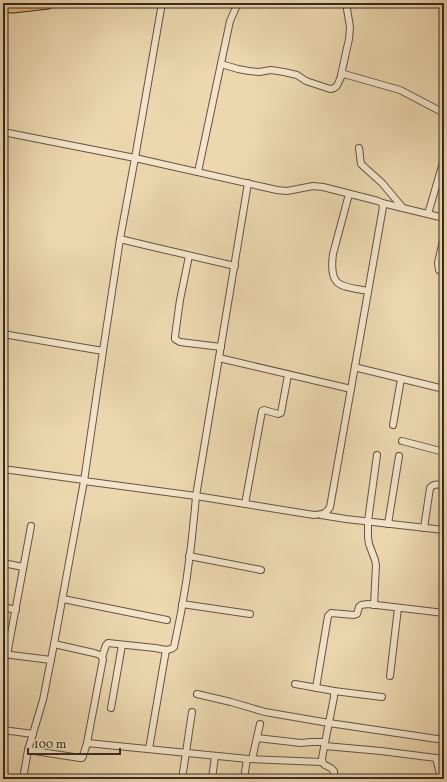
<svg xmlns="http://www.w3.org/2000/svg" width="447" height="782" viewBox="0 0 447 782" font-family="Vollkorn,serif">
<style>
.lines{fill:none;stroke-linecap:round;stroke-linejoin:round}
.street-casing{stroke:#655444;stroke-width:8}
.highway-casing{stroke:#382920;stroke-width:13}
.street{stroke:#f3e5cb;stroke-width:6}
.highway{stroke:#e6bc78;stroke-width:11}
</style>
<rect width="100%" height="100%" fill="#ecd7af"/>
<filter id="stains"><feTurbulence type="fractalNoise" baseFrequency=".005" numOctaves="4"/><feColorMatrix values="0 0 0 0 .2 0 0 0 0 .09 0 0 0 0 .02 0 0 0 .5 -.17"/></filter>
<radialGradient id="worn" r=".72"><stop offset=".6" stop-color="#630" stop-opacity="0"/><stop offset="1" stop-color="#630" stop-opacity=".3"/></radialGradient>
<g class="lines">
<!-- street casing -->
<g class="street-casing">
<g id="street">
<path d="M221,64L238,69L249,71L259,72L271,70L284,72L297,75L306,81L330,89C341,88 337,78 344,74L400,90L444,113"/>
<polyline points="341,75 349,39 350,27 346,3"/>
<polyline points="3,132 135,158 277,190 287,191 313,186 323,187 378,201 382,203 383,207 355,366 358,368 444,389"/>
<polyline points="359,148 361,164 382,183 403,208"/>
<polyline points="198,172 230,21 238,3"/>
<path d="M349,194L333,254C332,261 331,276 337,282C342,288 360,289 368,291"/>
<polyline points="382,203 444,218"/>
<polyline points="428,214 444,159"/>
<polyline points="444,236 438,263 439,270 444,273"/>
<polyline points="120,239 149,246 235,266"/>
<polyline points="189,256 180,300 175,336 175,339 180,342 221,347"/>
<polyline points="3,334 103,351 120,239 135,158 162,3"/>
<polyline points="219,358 351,389"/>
<polyline points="393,425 401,379"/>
<polyline points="402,441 444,452"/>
<polyline points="3,469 84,480"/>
<path d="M84,481L196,496L314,515C323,514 326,514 330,507L355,366"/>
<polyline points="245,504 262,411 264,410 278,414 281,413 288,375"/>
<polyline points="321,515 346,519 444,530"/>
<polyline points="388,524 399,456"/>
<path d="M424,528L430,488C434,483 439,484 444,486"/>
<polyline points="189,556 261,570"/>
<polyline points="3,563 23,567"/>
<polyline points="63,599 167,620"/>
<polyline points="182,604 250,614"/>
<polyline points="374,605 376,565 375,560 369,544 368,537 368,521 377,455"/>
<polyline points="3,607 16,610"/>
<polyline points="3,654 51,660"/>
<polyline points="7,655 31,526"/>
<path d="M102,657L106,645L108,643L155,648L166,650L171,649L174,647C185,598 192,546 196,496L248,183"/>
<polyline points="390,676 398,608"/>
<path d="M295,684L334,691V697L322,758C322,768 329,764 334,771V779"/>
<polyline points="316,688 328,616 331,613 354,615 357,614 359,607 361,605 368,604 444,613"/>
<polyline points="3,691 3,690"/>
<polyline points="334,691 382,697"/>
<polyline points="197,694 231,702 265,712 329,723 444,740"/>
<polyline points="111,708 122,645"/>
<polyline points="3,730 33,734"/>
<polyline points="257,738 301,743 311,742 325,742"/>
<polyline points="87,743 248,759 322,762"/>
<polyline points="325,746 381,751 444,759"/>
<polyline points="149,749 166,650"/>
<polyline points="28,750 80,758 82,758 83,756 87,743 103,659 100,655 94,653 54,644"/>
<polyline points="436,758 440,774 440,779"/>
<polyline points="252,759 260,724"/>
<polyline points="23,779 28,750 43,700 54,644 84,481 103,351"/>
<polyline points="182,779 192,712"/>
<polyline points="212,779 215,756"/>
<polyline points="244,779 247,759"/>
</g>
</g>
<!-- highway casing -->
<g class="highway-casing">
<polyline id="highway" points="3,6 13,7 48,3"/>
</g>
<!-- street -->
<use href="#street" class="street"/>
<!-- highway -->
<use href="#highway" class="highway"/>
</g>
<!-- margin -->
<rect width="447" height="782" fill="none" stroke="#ecd7af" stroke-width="16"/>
<rect x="4" y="4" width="439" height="774" fill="none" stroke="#382920" stroke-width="2"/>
<rect x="8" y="8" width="431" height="766" fill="none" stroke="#382920"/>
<!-- scale -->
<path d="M28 748v6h92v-6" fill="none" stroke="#382920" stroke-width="2"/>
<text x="34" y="748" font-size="12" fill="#382920" stroke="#f3e5cb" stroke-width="3" paint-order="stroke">100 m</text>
<rect width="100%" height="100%" filter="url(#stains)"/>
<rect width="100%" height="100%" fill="url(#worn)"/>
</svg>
